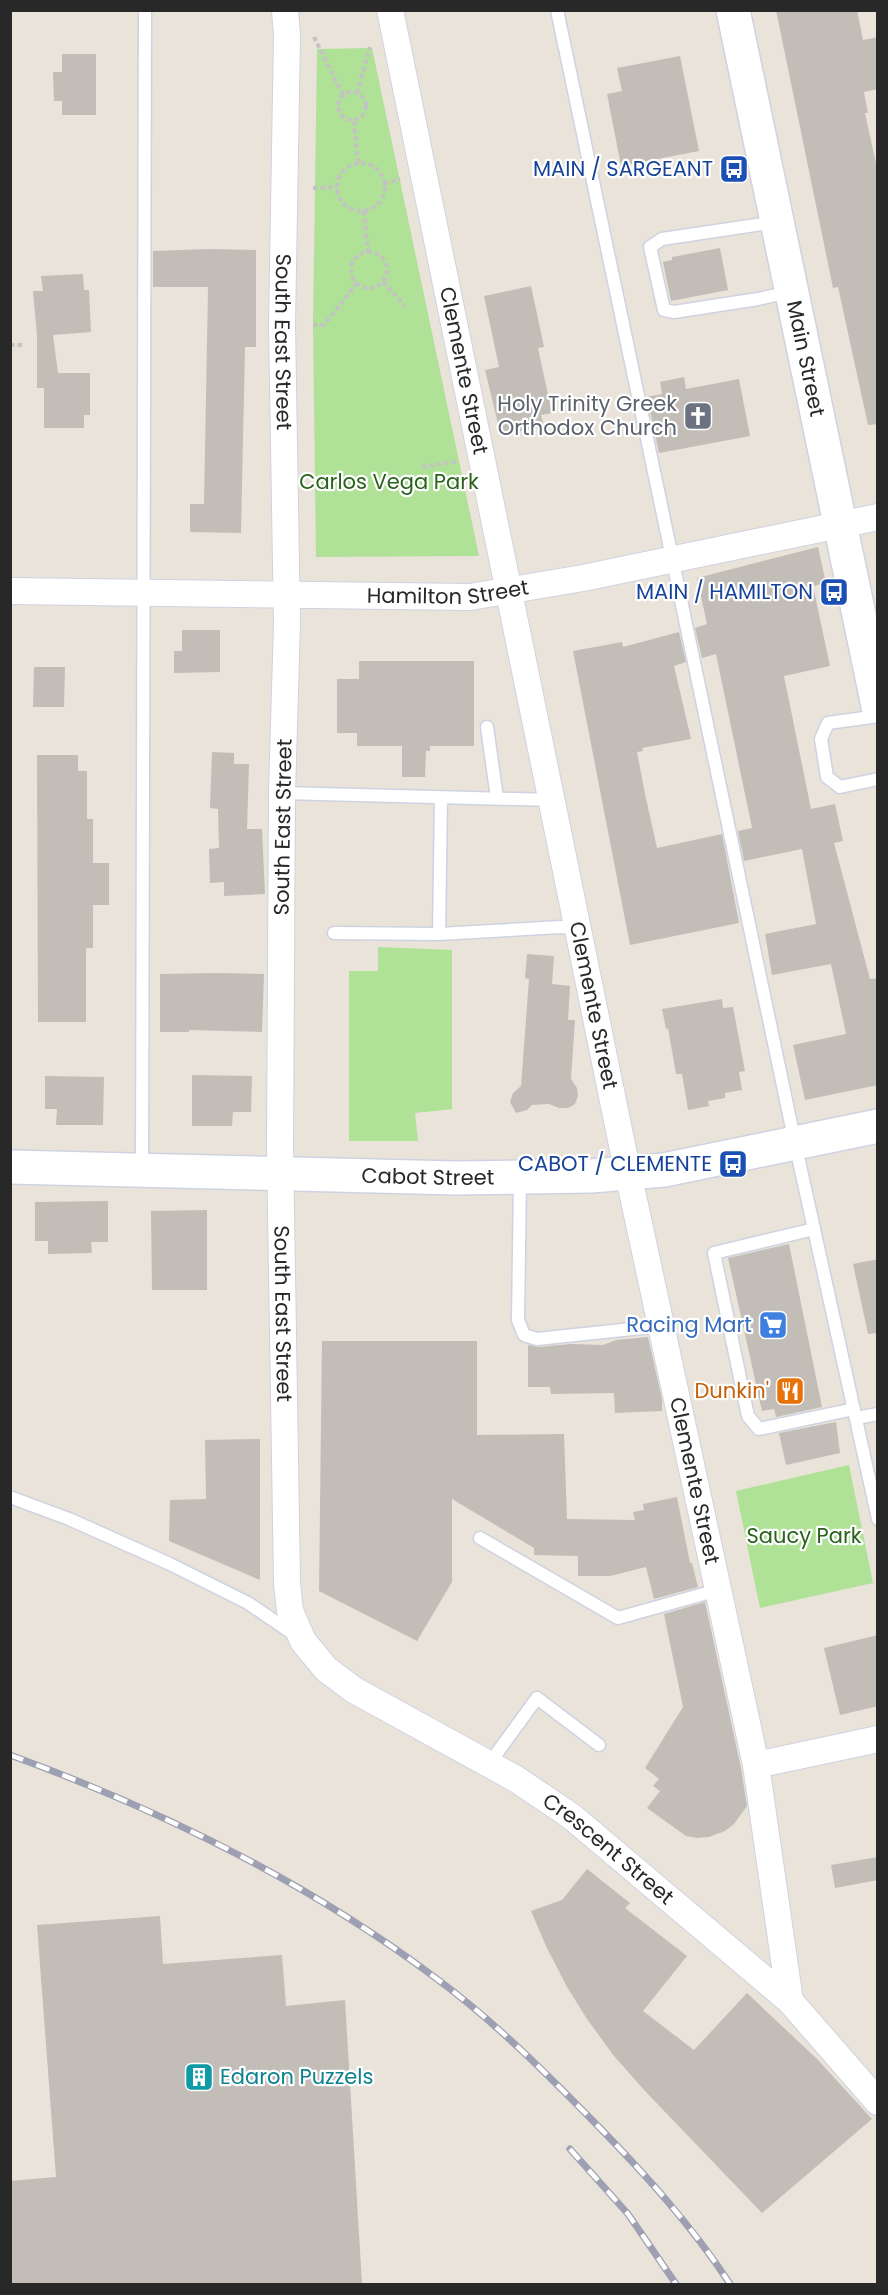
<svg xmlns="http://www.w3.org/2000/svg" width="888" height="2295" viewBox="0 0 888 2295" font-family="Poppins,sans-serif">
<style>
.green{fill:#afe197}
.building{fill:#c2bdb6}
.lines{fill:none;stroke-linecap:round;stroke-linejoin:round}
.service-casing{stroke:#cfd2e1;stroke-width:15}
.minor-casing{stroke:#cfd2e1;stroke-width:28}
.secondary-casing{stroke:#cfd2e1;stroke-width:36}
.path{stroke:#c3c3c3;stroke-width:4;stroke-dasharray:4.5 3;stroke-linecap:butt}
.service{stroke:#fff;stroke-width:12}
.minor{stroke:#fff;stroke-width:26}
.secondary{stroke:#fff;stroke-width:33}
.rail-casing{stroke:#9da0b2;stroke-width:7}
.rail{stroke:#fff;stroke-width:4.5;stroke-dasharray:14;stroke-linecap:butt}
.labels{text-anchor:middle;stroke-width:4.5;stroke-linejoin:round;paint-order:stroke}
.transit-label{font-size:21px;fill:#164399;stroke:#fff;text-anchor:end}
.street-label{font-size:21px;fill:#282828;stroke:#fff}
.worship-label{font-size:21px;fill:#5b616d;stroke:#fff;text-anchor:end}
.park-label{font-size:21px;fill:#29631b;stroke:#fff}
.shop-label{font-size:21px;fill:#366cbe;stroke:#fff;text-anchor:end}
.food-label{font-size:21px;fill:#c56008;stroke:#fff;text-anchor:end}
.culture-label{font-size:21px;fill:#0d838f;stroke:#fff;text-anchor:start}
</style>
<rect width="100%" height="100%" fill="#eae3da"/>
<!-- green -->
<g class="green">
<polygon points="372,48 479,556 316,557 313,325 317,49"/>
<polygon points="378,947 452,950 452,1109 415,1113 418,1141 349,1141 349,971 378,971"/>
<polygon points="849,1465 873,1583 760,1608 736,1491"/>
</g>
<!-- building -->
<g class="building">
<polygon points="776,10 857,10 863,40 878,37 878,89 864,92 868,113 865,113 878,173 878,424 868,425 838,287 833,288"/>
<polygon points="62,54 96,54 96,115 62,115 62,101 54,101 53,72 62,72"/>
<polygon points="680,56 699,151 621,166 607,94 622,91 617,68"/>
<polygon points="720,248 728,290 671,301 663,262 672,260 672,257"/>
<polygon points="209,249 256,250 256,347 245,347 241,533 190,532 190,504 204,504 208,287 153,287 153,251"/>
<polygon points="83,274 84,290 89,290 91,332 53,335 58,373 90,373 90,415 84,415 84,428 44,428 44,388 37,388 37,336 33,291 43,291 41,276"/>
<polygon points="531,286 544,347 538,348 552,413 541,415 544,426 501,436 485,370 499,367 484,296"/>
<polygon points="684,377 686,389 739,379 750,436 659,453 647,397 662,394 660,382"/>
<polygon points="818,547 826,583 813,586 830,666 784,676 811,809 835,804 843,841 834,843 870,979 878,978 878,1085 805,1100 793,1045 846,1034 831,964 772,975 765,934 816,924 802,849 744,861 738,831 752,828 716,654 702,658 695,628 707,624 697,578"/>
<polygon points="182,630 220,630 220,672 174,673 174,651 182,651"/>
<polygon points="679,632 686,662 674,666 691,739 642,748 643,751 637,752 645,794 657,848 722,834 739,923 630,945 573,651 622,642 623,647"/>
<polygon points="359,661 474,661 474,746 430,746 430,751 426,751 425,777 402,777 402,746 357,746 357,733 337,733 337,679 359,679"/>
<polygon points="34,667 65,667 64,707 33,707"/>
<polygon points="212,752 234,753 234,764 249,764 247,829 262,829 265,894 224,896 224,882 210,883 209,849 219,848 218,809 210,808"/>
<polygon points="37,755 78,755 78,771 87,771 87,819 93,819 93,863 109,863 109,905 93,905 93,948 86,948 86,1022 38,1022"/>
<polygon points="527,954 554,956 552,984 570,986 568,1020 575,1020 571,1079 577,1088 578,1096 575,1104 568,1108 559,1108 549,1104 532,1105 527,1110 516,1113 510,1102 513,1093 521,1086 529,979 525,978"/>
<polygon points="215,973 264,974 262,1032 189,1030 189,1032 160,1032 160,974"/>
<polygon points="722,999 723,1008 733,1007 745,1071 739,1072 742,1090 725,1093 725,1098 708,1101 709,1106 688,1110 682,1074 676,1074 668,1028 666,1029 662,1009"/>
<polygon points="192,1075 252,1076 251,1112 233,1112 232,1126 192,1126"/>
<polygon points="45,1076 104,1077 103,1125 56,1125 57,1109 45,1109"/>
<polygon points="108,1201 108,1242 91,1242 92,1253 48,1254 48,1241 35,1241 35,1202"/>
<polygon points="207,1210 207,1290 152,1290 151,1211"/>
<polygon points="789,1244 822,1407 776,1417 774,1409 762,1411 728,1258"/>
<polygon points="878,1259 878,1333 868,1334 853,1264"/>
<polygon points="648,1337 662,1399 662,1411 615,1413 614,1393 551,1394 550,1387 528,1387 528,1345 538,1347 571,1344 603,1345 616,1340"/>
<polygon points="322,1341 477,1341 477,1435 564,1434 567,1519 635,1520 633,1512 644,1510 643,1504 677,1497 690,1563 692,1563 698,1587 654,1599 646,1567 610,1576 578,1576 578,1556 534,1555 534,1548 452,1499 452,1582 417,1641 319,1591"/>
<polygon points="836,1422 840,1453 786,1465 779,1433"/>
<polygon points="260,1439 260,1580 169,1541 170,1500 206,1499 205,1440"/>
<polygon points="705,1602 741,1768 747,1806 734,1824 725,1831 709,1837 697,1838 686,1836 647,1808 660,1791 653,1786 659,1779 645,1768 683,1707 664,1614"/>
<polygon points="878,1635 878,1706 840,1715 824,1648"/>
<polygon points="878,1857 878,1880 835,1888 831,1865"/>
<polygon points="587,1869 630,1903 625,1908 687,1956 643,2011 694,2050 747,1993 818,2060 872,2119 762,2213 645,2091 614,2056 587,2019 567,1987 546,1946 531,1911 562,1900"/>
<polygon points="160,1916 163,1964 282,1955 286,2006 345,2000 362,2284 10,2284 10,2181 56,2177 37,1925"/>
</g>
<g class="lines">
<!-- service casing -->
<g class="service-casing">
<g id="service">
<polyline points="557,10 795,1143 878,1519"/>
<polyline points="776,222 662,239 650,247 664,310 674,312 758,299 789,292"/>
<polyline points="878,716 828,723 821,739 827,777 840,787 878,779"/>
<polyline points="487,727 497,798"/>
<polyline points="282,793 552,800"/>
<polyline points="334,933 439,934 441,798"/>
<polyline points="439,934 561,927 579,928"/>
<polyline points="142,1169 145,10"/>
<polyline points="520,1178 518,1320 524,1335 537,1339 661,1326"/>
<polyline points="814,1229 714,1253 748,1416 759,1429 854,1409"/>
<polyline points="856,1418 878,1414"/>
<polyline points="10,1497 69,1519 170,1564 248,1603 295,1635"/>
<polyline points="480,1538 618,1618 718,1590"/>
<polyline points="489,1764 537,1698 599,1745"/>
</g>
</g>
<!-- minor casing -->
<g class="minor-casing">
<g id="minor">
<path id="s1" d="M285,10L287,36L282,325L287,623L282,793L280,1148L287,1583L290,1611L303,1641L326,1669L354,1690L516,1779L571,1816L790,2001L878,2102"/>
<path id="s2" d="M390,10L622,1145L756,1765L790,2001"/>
<path id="s3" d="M10,591L470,597L583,578L878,517"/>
<polyline points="756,1765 878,1739"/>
</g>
</g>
<!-- secondary casing -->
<g class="secondary-casing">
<g id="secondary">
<path id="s4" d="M733,10L878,706"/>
<path id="s5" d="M10,1167L456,1178L591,1176L664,1170L878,1126"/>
</g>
</g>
<!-- path -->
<g class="path">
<polyline points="314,37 343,95"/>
<circle cx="352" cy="106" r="14"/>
<polyline points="357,93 370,47"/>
<polyline points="354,121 358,164"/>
<circle cx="361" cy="187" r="24"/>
<polyline points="384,184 400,179"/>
<polyline points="313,188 337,187"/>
<polyline points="364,211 368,252"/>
<circle cx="369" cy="270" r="18"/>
<polyline points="383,282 405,306"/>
<polyline points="313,325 324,325 357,283"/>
<polyline points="10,345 23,345"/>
<polyline points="422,467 458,461"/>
</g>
<!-- service -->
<use href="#service" class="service"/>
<!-- minor -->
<use href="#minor" class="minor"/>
<!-- secondary -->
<use href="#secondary" class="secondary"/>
<!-- rail casing -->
<g class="rail-casing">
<g id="rail">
<path d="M10,1755C161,1810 309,1883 437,1979C495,2022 546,2073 596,2124C645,2174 692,2226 730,2284"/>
<polyline points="570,2149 628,2214 676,2284"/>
</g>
</g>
<!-- rail -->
<use href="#rail" class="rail"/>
</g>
<!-- icons -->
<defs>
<g id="bus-square" transform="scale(1.5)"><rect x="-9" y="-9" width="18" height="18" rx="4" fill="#1a4fb4" stroke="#fff"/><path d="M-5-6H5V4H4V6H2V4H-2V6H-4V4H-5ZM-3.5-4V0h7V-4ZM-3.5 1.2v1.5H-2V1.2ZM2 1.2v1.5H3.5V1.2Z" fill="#fff"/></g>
<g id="church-square" transform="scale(1.5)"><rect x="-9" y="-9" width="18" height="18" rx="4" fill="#6b7280" stroke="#fff"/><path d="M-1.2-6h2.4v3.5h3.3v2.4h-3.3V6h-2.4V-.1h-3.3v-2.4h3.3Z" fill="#fff"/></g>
<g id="supermarket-square" transform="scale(1.5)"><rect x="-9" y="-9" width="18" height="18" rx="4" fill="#3f7fe0" stroke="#fff"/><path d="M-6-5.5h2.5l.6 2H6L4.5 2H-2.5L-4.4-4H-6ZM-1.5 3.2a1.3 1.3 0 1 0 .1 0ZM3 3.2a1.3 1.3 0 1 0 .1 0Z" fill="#fff"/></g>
<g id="restaurant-square" transform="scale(1.5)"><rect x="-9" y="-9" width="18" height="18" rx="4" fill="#e8710a" stroke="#fff"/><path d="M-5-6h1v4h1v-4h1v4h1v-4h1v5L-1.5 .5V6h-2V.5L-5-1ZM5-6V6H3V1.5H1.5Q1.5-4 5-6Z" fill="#fff"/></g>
<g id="building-square" transform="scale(1.5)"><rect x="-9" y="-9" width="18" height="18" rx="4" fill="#0f9aa8" stroke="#fff"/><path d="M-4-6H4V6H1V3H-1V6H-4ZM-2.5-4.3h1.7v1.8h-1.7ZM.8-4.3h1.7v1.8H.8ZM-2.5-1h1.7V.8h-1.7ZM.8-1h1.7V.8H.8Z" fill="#fff"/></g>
</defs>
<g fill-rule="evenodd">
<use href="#bus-square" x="734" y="169"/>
<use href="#church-square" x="698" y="416"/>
<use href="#bus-square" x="834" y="592"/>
<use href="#bus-square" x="733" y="1164"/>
<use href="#supermarket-square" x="773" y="1325"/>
<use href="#restaurant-square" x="790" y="1391"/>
<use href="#building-square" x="199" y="2077"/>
</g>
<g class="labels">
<!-- transit labels -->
<g class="transit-label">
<text x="713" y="176">MAIN / SARGEANT</text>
<text x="813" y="599">MAIN / HAMILTON</text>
<text x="712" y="1171">CABOT / CLEMENTE</text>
</g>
<!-- street labels -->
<g class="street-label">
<text dy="7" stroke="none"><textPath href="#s1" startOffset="332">South East Street</textPath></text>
<text dy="7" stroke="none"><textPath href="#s4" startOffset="356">Main Street</textPath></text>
<text dy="7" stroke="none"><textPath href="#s2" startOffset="368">Clemente Street</textPath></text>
<text dy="7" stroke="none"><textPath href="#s3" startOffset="438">Hamilton Street</textPath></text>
<text transform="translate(283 827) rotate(-89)" y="7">South East Street</text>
<text dy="7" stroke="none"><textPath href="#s2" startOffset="1016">Clemente Street</textPath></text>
<text dy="7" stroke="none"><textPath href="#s5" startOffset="418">Cabot Street</textPath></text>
<text dy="7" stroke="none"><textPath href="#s1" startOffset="1304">South East Street</textPath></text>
<text dy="7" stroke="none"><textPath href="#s2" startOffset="1502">Clemente Street</textPath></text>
<text dy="7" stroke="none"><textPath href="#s1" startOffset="2006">Crescent Street</textPath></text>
</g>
<!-- worship labels -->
<g class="worship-label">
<text x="677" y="411">Holy Trinity Greek<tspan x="677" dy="24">Orthodox Church</tspan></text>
</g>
<!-- park labels -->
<g class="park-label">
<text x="389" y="489">Carlos Vega Park</text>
<text x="804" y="1543">Saucy Park</text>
</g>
<!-- shop labels -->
<g class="shop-label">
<text x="752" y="1332">Racing Mart</text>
</g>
<!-- food labels -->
<g class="food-label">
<text x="769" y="1398">Dunkin'</text>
</g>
<!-- culture labels -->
<g class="culture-label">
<text x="220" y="2084">Edaron Puzzels</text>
</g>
</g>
<!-- border -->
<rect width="888" height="2295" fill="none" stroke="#282828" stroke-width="24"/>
</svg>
